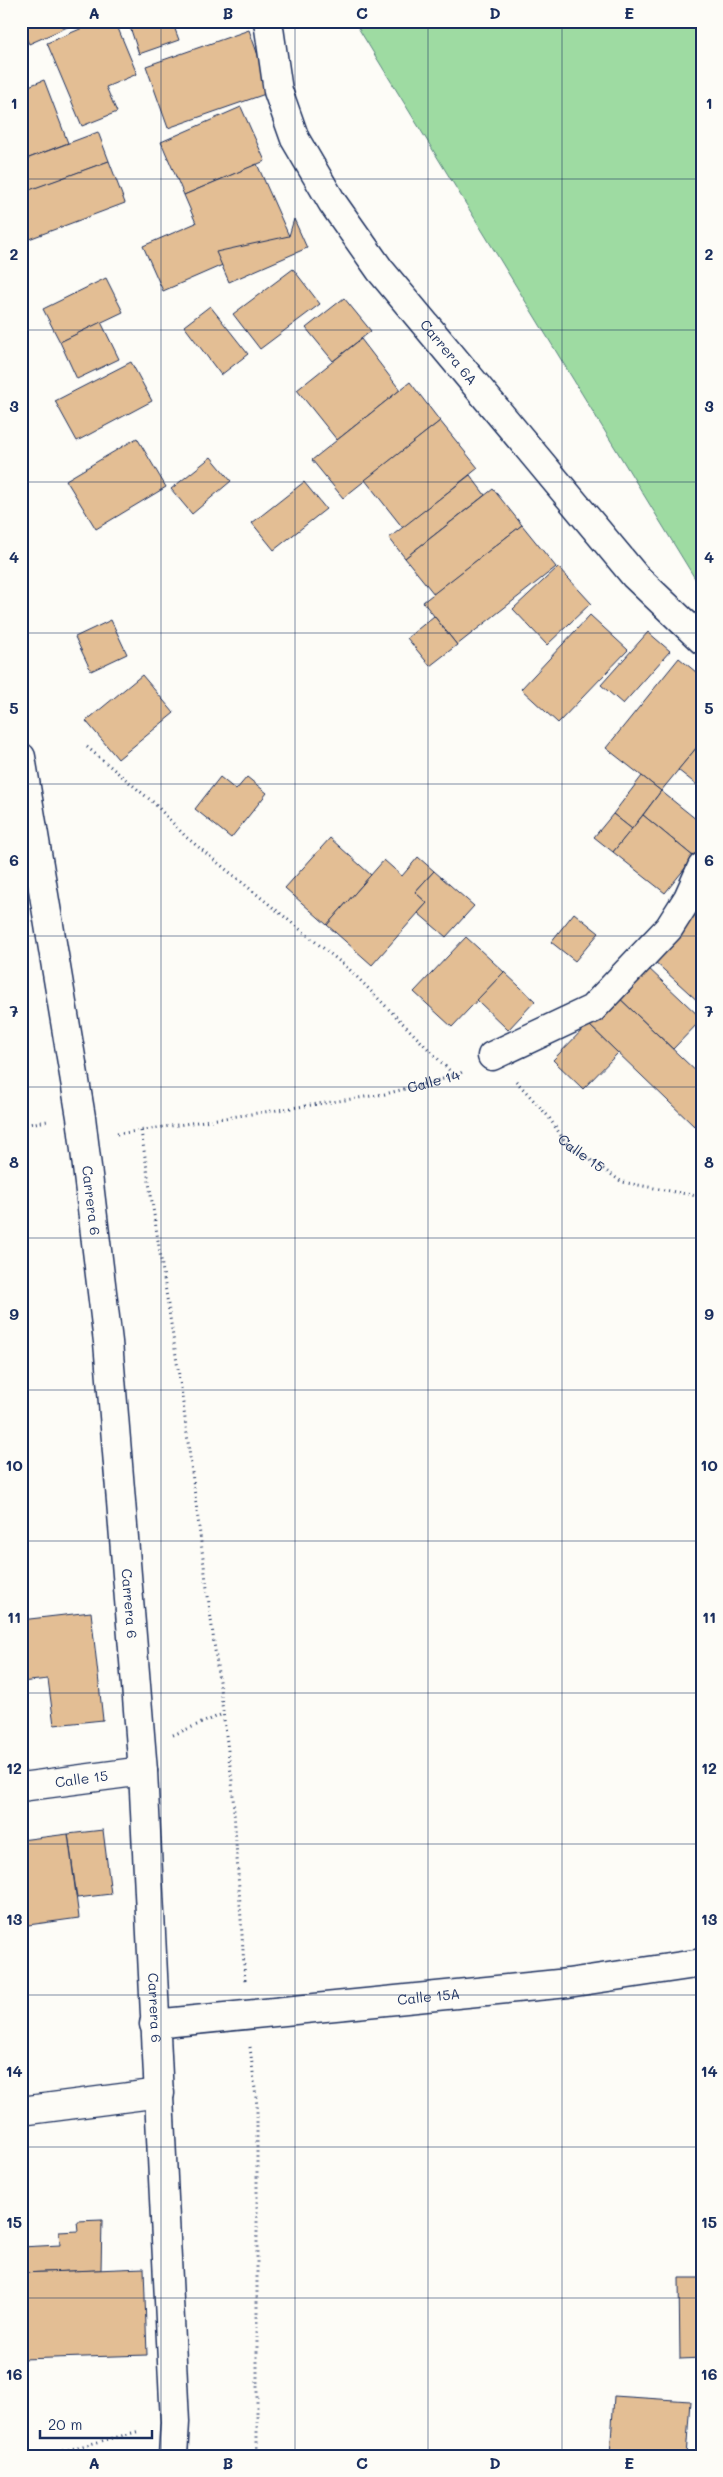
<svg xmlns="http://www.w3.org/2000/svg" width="723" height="2477" viewBox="0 0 723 2477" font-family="Mali,sans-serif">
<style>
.green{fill:#9edba2;stroke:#5c8580}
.building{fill:#e3be94;stroke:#1b2f5e}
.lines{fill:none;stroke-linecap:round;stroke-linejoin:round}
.minor-casing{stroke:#1b2f5e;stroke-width:31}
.path{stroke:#1b2f5e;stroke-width:3;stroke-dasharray:1 4;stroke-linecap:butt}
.minor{stroke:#fdfcf7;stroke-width:28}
.grid{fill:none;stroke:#1b2f5e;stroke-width:1;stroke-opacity:0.55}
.labels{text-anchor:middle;stroke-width:4.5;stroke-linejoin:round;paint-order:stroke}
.street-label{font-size:14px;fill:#1b2f5e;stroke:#fdfcf7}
.neatline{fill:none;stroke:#1b2f5e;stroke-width:2}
.grid-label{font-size:16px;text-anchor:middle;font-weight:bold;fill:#1b2f5e}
</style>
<rect width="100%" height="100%" fill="#fdfcf7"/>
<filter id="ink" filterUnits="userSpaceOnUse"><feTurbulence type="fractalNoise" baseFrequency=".02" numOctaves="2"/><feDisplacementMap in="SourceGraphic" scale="10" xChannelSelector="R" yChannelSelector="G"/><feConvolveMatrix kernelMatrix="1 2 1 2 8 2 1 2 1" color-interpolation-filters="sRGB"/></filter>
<g filter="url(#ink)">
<!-- green -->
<polygon class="green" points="354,21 702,21 702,590"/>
<!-- building -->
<g class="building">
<polygon points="21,21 81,21 29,44 21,27"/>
<polygon points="99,21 115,21 137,74 106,87 117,112 82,126 47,43"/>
<polygon points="128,21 172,21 179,40 139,54"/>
<polygon points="249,30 271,92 168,128 146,66"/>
<polygon points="44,80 68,143 21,161 21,89"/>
<polygon points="241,107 265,161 184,195 161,142"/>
<polygon points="98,132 109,161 28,191 21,175 21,161"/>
<polygon points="109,161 125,203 21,242 21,193"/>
<polygon points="257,164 289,236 163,291 143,246 196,223 184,195"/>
<polygon points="294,219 307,248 229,282 216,252 289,236"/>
<polygon points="293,269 320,304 260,349 233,314"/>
<polygon points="106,278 123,312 60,342 43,309"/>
<polygon points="344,298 371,331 333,361 306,328"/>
<polygon points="210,306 248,354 221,375 184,326"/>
<polygon points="101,322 119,359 77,379 60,342"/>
<polygon points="361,339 400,390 337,440 297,390"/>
<polygon points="131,362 152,401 77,441 55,401"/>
<polygon points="410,382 440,421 343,498 312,460"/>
<polygon points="440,421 478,468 403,528 365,480"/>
<polygon points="137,438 166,487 96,529 66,480"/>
<polygon points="211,457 231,481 192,514 171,489"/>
<polygon points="470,475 485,495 405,558 389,538"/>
<polygon points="304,482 326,509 274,550 252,523"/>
<polygon points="493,489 522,525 434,594 405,558"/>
<polygon points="522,525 556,567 457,645 423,602"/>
<polygon points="558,567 591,603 547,645 513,609"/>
<polygon points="590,615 628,650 558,723 521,689"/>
<polygon points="434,616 457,645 430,666 407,638"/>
<polygon points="111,620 127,654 91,671 75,637"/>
<polygon points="648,632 670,651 623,704 601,685"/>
<polygon points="679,658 702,677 702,741 661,791 606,748"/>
<polygon points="142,675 174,713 118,759 86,721"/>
<polygon points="702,741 702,789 678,770"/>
<polygon points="642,776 661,791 632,829 613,814"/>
<polygon points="220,777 236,790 247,777 267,793 231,838 195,809"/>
<polygon points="661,791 702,824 702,848 694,857 643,815"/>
<polygon points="613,814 632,829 613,852 594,837"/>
<polygon points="643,815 694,857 665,893 613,852"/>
<polygon points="330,838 371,875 327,925 285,888"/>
<polygon points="418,857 434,871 415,892 427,903 372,965 327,925 384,860 402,876"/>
<polygon points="434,871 474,906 446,937 418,913 427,903 415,892"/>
<polygon points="574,913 599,933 575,961 551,942"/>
<polygon points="694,915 702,922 701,1004 653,960"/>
<polygon points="466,937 504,972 452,1027 414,992"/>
<polygon points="645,965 702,1019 673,1049 616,995"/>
<polygon points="504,972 535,1001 508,1030 477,1000"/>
<polygon points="616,995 702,1077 702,1117 694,1126 588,1024"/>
<polygon points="588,1024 618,1053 583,1089 553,1060"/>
<polygon points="91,1612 103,1720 54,1725 48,1679 21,1682 21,1620"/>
<polygon points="103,1830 111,1894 77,1898 68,1834"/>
<polygon points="68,1834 79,1918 21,1926 21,1840"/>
<polygon points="102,2220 101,2270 21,2273 21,2247 60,2245 59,2232 78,2231 77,2221"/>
<polygon points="144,2268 147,2355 22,2359 21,2273"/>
<polygon points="679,2278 702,2278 702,2358 680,2359"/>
<polygon points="614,2396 690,2401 686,2456 610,2456"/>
</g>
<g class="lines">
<!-- minor casing -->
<g class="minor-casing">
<g id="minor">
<path id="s3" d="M268,21L278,91L295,139L332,202L380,270L635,576L702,640"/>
<path id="s4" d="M21,757L81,1117L108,1342L143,1771L175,2422L173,2456"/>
<polyline points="492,1056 592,1009 669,928 688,898 702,867"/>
<path id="s5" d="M21,1787L143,1771"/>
<path id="s6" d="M154,2024L568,1983L702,1963"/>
<polyline points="21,2111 160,2093"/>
</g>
</g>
<!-- path -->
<g class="path">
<polyline points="87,747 154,803 186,837 349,969 455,1076"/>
<path id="s1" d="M516,1081L548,1116L566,1143L622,1182L702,1197"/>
<polyline points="21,1125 48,1121"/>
<polyline points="141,1131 181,1388 232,1781 245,1981"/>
<path id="s2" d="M117,1134L385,1094L455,1076L464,1071"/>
<polyline points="173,1735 223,1714"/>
<polyline points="250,2047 257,2106 257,2456"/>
<polyline points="44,2456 140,2431"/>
</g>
<!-- minor -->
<use href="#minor" class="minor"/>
</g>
</g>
<!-- grid -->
<path class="grid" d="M161,21V2456M295,21V2456M428,21V2456M562,21V2456M21,179H702M21,330H702M21,482H702M21,633H702M21,784H702M21,936H702M21,1087H702M21,1238H702M21,1390H702M21,1541H702M21,1693H702M21,1844H702M21,1995H702M21,2147H702M21,2298H702"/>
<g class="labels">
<!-- street labels -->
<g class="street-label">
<text dy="5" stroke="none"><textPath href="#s3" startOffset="385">Carrera 6A</textPath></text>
<text dy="5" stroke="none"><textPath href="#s2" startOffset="321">Calle 14</textPath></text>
<text dy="5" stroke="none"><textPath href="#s1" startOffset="98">Calle 15</textPath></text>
<text dy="5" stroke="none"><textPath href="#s4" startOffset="449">Carrera 6</textPath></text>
<text dy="5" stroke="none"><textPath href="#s4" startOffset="854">Carrera 6</textPath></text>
<text dy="5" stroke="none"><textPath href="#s5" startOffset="61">Calle 15</textPath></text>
<text dy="5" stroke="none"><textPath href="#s6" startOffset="276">Calle 15A</textPath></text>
<text dy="5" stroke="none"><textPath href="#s4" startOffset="1259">Carrera 6</textPath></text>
</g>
</g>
<!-- margin -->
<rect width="723" height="2477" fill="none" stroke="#fdfcf7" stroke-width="55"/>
<!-- scale -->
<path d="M40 2430v8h112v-8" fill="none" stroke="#1b2f5e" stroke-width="2.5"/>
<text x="48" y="2430" font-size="15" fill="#1b2f5e" stroke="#fdfcf7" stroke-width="4" paint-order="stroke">20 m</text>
<rect x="28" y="28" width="668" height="2422" class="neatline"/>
<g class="grid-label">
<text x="94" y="19">A</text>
<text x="228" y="19">B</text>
<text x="362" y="19">C</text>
<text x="495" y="19">D</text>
<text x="629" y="19">E</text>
<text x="14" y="109">1</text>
<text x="709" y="109">1</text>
<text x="14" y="260">2</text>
<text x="709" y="260">2</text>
<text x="14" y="412">3</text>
<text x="709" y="412">3</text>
<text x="14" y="563">4</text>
<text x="709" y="563">4</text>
<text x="14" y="714">5</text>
<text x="709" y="714">5</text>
<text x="14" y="866">6</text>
<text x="709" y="866">6</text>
<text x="14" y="1017">7</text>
<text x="709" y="1017">7</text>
<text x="14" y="1168">8</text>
<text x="709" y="1168">8</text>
<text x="14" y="1320">9</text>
<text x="709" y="1320">9</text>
<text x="14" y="1471">10</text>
<text x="709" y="1471">10</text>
<text x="14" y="1623">11</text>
<text x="709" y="1623">11</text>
<text x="14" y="1774">12</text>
<text x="709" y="1774">12</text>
<text x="14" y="1925">13</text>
<text x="709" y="1925">13</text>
<text x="14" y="2077">14</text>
<text x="709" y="2077">14</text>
<text x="14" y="2228">15</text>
<text x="709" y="2228">15</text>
<text x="14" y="2380">16</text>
<text x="709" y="2380">16</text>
<text x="94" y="2469">A</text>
<text x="228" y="2469">B</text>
<text x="362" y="2469">C</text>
<text x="495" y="2469">D</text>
<text x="629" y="2469">E</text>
</g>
</svg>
